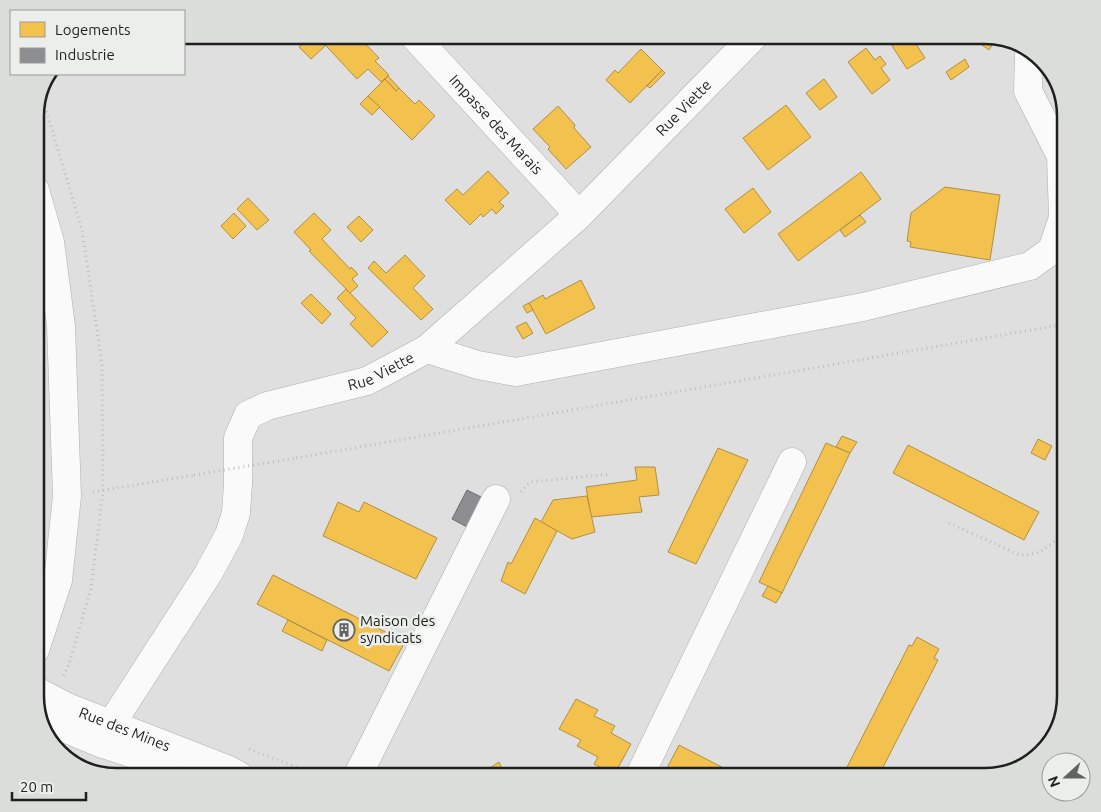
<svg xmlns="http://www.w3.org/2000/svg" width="1101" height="812" viewBox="0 0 1101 812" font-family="Ubuntu,sans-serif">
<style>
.homes{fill:#f2c14e;stroke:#b29040}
.industry{fill:#8d8d92;stroke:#6c6c6f}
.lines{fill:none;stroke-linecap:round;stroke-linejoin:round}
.minor-casing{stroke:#aeafae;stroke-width:29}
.path{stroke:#bdbebd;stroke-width:3;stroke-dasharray:1 4;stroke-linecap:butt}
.minor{stroke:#fafafa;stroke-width:28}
.path-bridge{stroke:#bdbebd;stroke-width:3;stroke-dasharray:1 4;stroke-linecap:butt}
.labels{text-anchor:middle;stroke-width:5;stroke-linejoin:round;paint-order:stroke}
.street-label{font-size:15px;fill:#1e1f1e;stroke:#ebeeea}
.poi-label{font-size:15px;fill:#1e1f1e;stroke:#ebeeea;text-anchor:start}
.rim{fill:none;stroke:#1e1f1e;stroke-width:2.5}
</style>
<rect width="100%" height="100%" fill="#dedfde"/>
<!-- homes -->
<g class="homes">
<polygon points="312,35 316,35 325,46 311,59 299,47"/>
<polygon points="316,35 357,35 379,58 375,61 389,75 381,82 368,69 357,79"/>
<polygon points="885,35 910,35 925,58 907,69"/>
<polygon points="968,35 985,35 996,39 989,50"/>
<polygon points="866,48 875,60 880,56 886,64 881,68 890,80 872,94 848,62"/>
<polygon points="641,49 662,70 630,103 606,80 615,70 618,73"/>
<polygon points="965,59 969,67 951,80 946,72"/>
<polygon points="662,70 665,73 650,88 647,86"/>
<polygon points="388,76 399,88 396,91 385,79"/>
<polygon points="385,79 396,91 399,88 415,104 419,100 435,116 412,140 368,96"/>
<polygon points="824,79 837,97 820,110 806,93"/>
<polygon points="368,96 380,107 372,115 360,104"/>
<polygon points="786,105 811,137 768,170 743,138"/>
<polygon points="558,106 575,125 574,128 591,147 566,169 548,149 550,147 533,129"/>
<polygon points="488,171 509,193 499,202 504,206 496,214 492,209 483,217 481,214 470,225 445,200 457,189 463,195"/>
<polygon points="861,172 881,199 798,261 778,234"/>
<polygon points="945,187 1000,195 990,260 910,247 911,242 907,241 911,213"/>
<polygon points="753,188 771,212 744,233 725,209"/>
<polygon points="248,198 269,220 257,230 237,209"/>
<polygon points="234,213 246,226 233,239 221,226"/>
<polygon points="314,213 331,230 322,239 350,269 351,267 358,274 352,279 358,286 350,293 309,251 311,250 294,232"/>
<polygon points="860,215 866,222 845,237 840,230"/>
<polygon points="359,216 373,230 361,242 347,227"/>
<polygon points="405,255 425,276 413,288 433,309 421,320 368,268 374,261 386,273"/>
<polygon points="581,280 595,308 546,334 529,303 543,295 545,299"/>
<polygon points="346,289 388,332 372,347 350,324 356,318 337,298"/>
<polygon points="311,294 331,314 322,324 301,303"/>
<polygon points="529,303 533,310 527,313 523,306"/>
<polygon points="526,322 533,333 523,339 516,327"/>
<polygon points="842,436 857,442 850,453 836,447"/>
<polygon points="1038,439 1052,446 1045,460 1031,453"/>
<polygon points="826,443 850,453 782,593 759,582"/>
<polygon points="908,445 1039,512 1024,540 893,473"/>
<polygon points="718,448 748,460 696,564 668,552"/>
<polygon points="635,467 655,467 659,495 639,497 642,512 591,517 586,487 637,480"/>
<polygon points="587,496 595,532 572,539 541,522 553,500"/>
<polygon points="338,502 359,512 364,502 437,538 416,579 323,536"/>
<polygon points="535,518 557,531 525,594 501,581 508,562 511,564"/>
<polygon points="273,575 405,642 389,671 257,604"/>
<polygon points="768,586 782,593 776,603 762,596"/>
<polygon points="288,620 327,640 322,651 282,631"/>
<polygon points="917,637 939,649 934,658 938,660 878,777 842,777 909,645 912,646"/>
<polygon points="576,699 598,710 594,716 615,726 611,733 631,744 614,775 594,764 598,757 577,746 581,740 559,729"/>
<polygon points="679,745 741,777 669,777 664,774"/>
<polygon points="1036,751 1039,754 1021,768 1016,770"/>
<polygon points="499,762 506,777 484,777 482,773"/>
<polygon points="388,768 403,775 402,777 384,777"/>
</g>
<!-- industry -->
<polygon class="industry" points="467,490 485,499 471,529 452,519"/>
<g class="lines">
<!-- minor casing -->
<g class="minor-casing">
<g id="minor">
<path id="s1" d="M413,35L579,215"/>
<polyline points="427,349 478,365 516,372 863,307 1030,266 1052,250 1063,218 1061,156 1028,91 1029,55 1031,50"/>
<polyline points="35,650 58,580 67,496 61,326 50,242 35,190"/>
<path id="s2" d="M35,690L67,707L229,770L241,777"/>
<polyline points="40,718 103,744 168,765"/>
<path id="s3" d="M103,744L117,715L208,574L229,535L236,513L238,483V438L248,415L267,406L367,381L427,349L579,215L755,35"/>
<polyline points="357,777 496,499"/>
<polyline points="639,777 792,462"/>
</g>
</g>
<!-- path -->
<g class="path">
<polyline points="42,97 82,230 102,364 103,491 91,588 69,664 63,677"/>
<polyline points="296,458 1066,324"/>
<polyline points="93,492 194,475"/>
<polyline points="521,492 530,482 611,474"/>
<path d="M949,523L1020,555C1042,556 1051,544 1066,530"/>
<polyline points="249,749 323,777"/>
</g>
<!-- minor -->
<use href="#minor" class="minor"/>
<!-- path-bridge -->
<polyline class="path-bridge" points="194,475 296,458"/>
</g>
<!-- icons -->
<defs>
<g id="building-ring" transform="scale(1.125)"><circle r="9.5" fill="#ebeeea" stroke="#616261" stroke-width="1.5"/><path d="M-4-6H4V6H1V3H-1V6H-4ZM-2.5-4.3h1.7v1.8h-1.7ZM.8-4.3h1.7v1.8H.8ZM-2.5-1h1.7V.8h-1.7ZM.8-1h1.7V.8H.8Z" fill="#616261"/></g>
</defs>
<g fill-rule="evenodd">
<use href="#building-ring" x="344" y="630"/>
</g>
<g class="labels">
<!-- street labels -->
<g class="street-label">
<text dy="5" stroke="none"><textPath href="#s3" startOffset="912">Rue Viette</textPath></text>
<text dy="5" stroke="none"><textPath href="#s1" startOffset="122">Impasse des Marais</textPath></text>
<text dy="5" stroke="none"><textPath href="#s3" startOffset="508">Rue Viette</textPath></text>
<text dy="5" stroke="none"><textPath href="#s2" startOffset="98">Rue des Mines</textPath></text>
</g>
<!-- poi labels -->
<g class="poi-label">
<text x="360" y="626">Maison des<tspan x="360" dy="17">syndicats</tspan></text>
</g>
</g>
<!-- crop -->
<path d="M0 0H1101V812H0ZM116 44H985A72 72 0 0 1 1057 116V696A72 72 0 0 1 985 768H116A72 72 0 0 1 44 696V116A72 72 0 0 1 116 44Z" fill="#dbddda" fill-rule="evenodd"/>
<path class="rim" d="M116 44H985A72 72 0 0 1 1057 116V696A72 72 0 0 1 985 768H116A72 72 0 0 1 44 696V116A72 72 0 0 1 116 44Z"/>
<!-- legend -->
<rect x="10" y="10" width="175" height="65" fill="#ebeeea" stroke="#999b98"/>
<rect x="20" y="22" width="25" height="15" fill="#f2c14e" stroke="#999b98"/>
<text x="55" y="35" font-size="15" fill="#1e1f1e">Logements</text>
<rect x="20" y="48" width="25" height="15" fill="#8d8d92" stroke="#999b98"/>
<text x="55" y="60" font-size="15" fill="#1e1f1e">Industrie</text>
<!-- north arrow -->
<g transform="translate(1066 777) rotate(249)"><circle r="24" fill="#ebeeea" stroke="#999b98"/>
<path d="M0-4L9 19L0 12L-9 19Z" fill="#616261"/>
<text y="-8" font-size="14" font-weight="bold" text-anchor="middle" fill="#1e1f1e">N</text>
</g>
<!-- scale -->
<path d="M12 792v8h74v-8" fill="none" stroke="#1e1f1e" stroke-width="2.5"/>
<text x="20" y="792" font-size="15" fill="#1e1f1e" stroke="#ebeeea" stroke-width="4" paint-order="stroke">20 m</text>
</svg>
